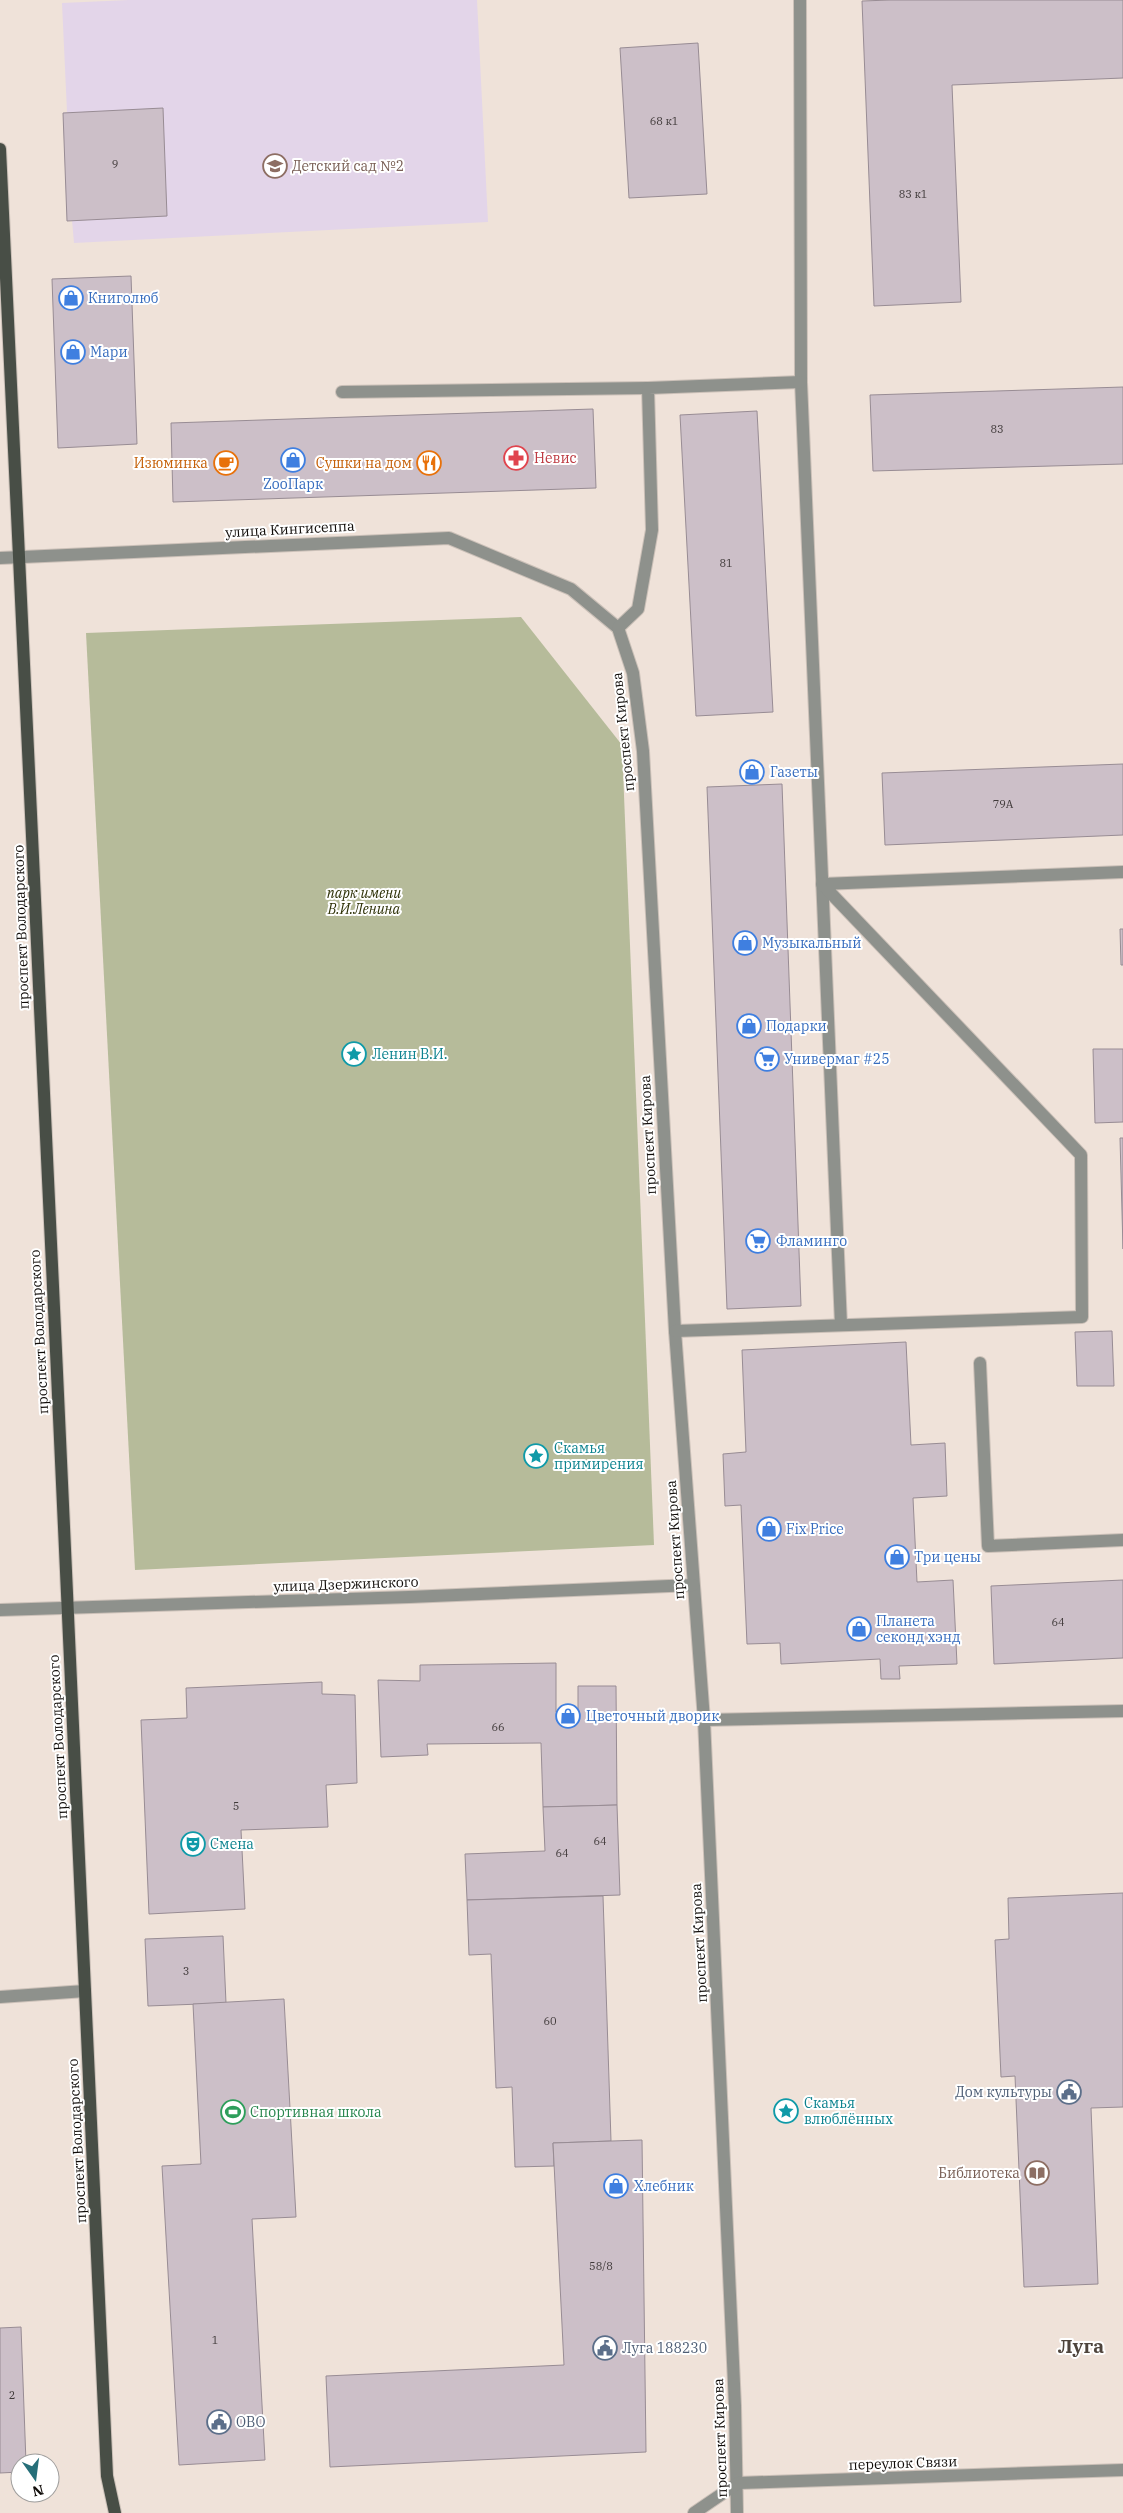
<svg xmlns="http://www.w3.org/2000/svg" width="1123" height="2513" viewBox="0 0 1123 2513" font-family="'IBM Plex Serif',serif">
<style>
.education{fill:#e3d5e9}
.green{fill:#b6bb9a}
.building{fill:#ccbfc8;stroke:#988c94}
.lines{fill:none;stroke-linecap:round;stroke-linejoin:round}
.minor-casing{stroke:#cbc0b8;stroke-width:14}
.major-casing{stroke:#cbc0b8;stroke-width:14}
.minor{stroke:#8e918c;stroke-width:12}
.major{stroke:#484e46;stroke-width:12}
.labels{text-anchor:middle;stroke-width:4;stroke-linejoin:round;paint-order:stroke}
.number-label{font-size:11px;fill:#3f3939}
.education-label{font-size:14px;fill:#785e54;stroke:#fff;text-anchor:start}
.shop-label{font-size:14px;fill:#366cbe;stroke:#fff;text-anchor:start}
.health-label{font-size:14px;fill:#be3a42;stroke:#fff;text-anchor:start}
.food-label{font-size:14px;fill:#c56008;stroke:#fff;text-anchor:end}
.street-label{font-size:14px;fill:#100c09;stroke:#fff}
.park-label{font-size:14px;font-style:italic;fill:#2d3005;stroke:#fff}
.culture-label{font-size:14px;fill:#0d838f;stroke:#fff;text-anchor:start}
.service-label{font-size:14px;fill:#4e5e75;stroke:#fff;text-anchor:start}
.leisure-label{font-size:14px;fill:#27864d;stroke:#fff;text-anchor:start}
.district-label{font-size:19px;font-weight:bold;fill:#4e443c;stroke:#fff}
</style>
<rect width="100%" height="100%" fill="#efe2d9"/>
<!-- education -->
<polygon class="education" points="129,0 477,0 488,222 74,243 72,220 67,221 63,113 67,112 62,3"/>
<!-- green -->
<polygon class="green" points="521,617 622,745 654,1545 135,1570 86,633"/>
<!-- building -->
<g class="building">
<polygon points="890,0 1123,0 1123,78 952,85 961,302 874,306 862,1"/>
<polygon points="698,43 707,194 629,198 620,48"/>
<polygon points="163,108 167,216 67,221 63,113"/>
<polygon points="131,276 137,444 58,448 52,279"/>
<polygon points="1123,387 1123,464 873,471 870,395"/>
<polygon points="593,409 596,488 173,502 171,423"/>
<polygon points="757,411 773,712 696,716 680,415"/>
<polygon points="1123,764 1123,835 885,845 882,773"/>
<polygon points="782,784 801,1306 727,1309 707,787"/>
<polygon points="1120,929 1123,929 1123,965 1121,965"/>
<polygon points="1093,1049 1123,1049 1123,1122 1095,1123"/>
<polygon points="1120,1138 1123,1138 1123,1249"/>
<polygon points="1112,1331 1114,1386 1077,1386 1075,1332"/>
<polygon points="906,1342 911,1445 945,1443 947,1496 913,1498 917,1582 953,1580 957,1664 899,1666 900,1679 881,1679 880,1659 781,1664 780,1643 747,1644 741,1505 725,1506 723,1454 746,1452 742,1350"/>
<polygon points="1123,1580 1123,1658 994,1664 991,1586"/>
<polygon points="556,1663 556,1712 578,1711 578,1686 616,1686 617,1805 543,1807 541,1743 427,1744 428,1755 381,1757 378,1680 420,1681 420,1665"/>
<polygon points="322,1682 322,1694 355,1695 357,1783 326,1785 328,1827 241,1830 245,1909 149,1914 141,1720 187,1718 186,1688"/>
<polygon points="617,1805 620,1895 467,1900 465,1854 545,1851 543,1807"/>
<polygon points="1123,1893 1123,2107 1091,2108 1098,2284 1024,2287 1015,2076 1001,2077 995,1940 1009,1939 1008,1898"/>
<polygon points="603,1896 611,2141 553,2143 554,2166 515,2167 512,2087 496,2088 491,1954 469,1955 467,1900"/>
<polygon points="223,1936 226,2003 148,2006 145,1939"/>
<polygon points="284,1999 296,2217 252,2219 265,2460 179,2465 162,2166 201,2164 193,2004"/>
<polygon points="642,2140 646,2452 330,2467 326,2376 564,2365 553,2143"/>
<polygon points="21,2327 26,2463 20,2463 20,2472 0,2473 0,2328"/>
</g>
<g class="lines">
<!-- minor casing -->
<g class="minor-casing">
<g id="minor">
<polyline points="800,0 801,382 841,1325"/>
<polyline points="342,392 648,388"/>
<polyline points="0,558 449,538 571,589 618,628 633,673 643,751 675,1331 704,1720 735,2406 737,2513"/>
<polyline points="618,628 638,609 652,530 648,388 801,382"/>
<polyline points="675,1331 1082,1317 1081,1155 822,884 1123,872"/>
<polyline points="980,1363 988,1546 1123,1540"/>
<polyline points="0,1610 409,1597 693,1585"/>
<polyline points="704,1720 1123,1711"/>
<polyline points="0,1997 85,1991"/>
<polyline points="694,2513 738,2483 1123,2470"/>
</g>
</g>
<!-- major casing -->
<g class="major-casing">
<path id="major" d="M0,149C37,925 72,1700 107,2476L115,2513"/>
</g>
<!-- minor -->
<use href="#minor" class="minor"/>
<!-- major -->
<use href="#major" class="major"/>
</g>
<!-- icons -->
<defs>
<g id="school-ring" transform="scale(1.25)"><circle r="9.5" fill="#fff" stroke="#8d6e63" stroke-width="1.5"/><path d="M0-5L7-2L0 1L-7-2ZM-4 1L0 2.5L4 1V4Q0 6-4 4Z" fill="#8d6e63"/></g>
<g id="shop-ring" transform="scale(1.25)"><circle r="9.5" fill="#fff" stroke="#3f7fe0" stroke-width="1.5"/><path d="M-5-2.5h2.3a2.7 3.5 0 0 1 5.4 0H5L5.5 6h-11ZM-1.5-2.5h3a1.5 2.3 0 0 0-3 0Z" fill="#3f7fe0"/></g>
<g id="pharmacy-ring" transform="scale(1.25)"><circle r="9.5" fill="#fff" stroke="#e0444e" stroke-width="1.5"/><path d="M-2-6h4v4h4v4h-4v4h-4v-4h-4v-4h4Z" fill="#e0444e"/></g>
<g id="cafe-ring" transform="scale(1.25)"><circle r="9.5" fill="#fff" stroke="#e8710a" stroke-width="1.5"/><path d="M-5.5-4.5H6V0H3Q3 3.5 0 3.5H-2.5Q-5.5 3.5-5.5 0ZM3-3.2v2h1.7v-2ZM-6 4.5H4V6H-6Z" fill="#e8710a"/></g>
<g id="restaurant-ring" transform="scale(1.25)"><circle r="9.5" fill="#fff" stroke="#e8710a" stroke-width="1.5"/><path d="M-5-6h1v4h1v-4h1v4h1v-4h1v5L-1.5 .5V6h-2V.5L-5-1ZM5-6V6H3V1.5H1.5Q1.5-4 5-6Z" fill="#e8710a"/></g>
<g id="sight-ring" transform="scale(1.25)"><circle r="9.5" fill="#fff" stroke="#0f9aa8" stroke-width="1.5"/><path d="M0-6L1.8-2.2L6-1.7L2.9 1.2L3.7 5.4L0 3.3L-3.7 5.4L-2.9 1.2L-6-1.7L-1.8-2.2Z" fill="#0f9aa8"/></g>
<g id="supermarket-ring" transform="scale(1.25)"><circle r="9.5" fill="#fff" stroke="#3f7fe0" stroke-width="1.5"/><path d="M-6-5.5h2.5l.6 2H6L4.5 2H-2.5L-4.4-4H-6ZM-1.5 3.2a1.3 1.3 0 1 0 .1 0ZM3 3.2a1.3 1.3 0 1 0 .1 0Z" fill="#3f7fe0"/></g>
<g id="theatre-ring" transform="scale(1.25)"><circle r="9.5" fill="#fff" stroke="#0f9aa8" stroke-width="1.5"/><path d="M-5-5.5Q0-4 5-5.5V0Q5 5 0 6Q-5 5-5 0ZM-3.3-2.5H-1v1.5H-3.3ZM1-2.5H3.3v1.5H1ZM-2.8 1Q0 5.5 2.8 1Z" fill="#0f9aa8"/></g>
<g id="civic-ring" transform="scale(1.25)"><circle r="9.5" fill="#fff" stroke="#5c6f8a" stroke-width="1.5"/><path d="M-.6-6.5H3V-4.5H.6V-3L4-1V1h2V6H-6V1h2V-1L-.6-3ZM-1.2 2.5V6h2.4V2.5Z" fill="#5c6f8a"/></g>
<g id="stadium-ring" transform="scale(1.25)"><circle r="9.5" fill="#fff" stroke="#2e9e5b" stroke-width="1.5"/><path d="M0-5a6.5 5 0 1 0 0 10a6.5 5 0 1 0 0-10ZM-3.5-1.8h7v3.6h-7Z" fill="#2e9e5b"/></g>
<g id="library-ring" transform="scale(1.25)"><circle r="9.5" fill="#fff" stroke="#8d6e63" stroke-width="1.5"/><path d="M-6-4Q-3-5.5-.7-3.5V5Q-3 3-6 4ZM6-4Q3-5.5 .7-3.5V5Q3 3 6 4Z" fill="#8d6e63"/></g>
</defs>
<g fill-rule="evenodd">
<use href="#school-ring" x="275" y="166"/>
<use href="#shop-ring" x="71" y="298"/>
<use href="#shop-ring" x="73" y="352"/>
<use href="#pharmacy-ring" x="516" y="458"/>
<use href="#shop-ring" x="293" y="460"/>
<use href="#cafe-ring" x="226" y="463"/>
<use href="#restaurant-ring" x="429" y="463"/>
<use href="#shop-ring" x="752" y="772"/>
<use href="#shop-ring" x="745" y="943"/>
<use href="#shop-ring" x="749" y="1026"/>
<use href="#sight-ring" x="354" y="1054"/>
<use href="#supermarket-ring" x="767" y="1059"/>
<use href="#supermarket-ring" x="758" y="1241"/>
<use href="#sight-ring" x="536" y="1456"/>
<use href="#shop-ring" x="769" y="1529"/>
<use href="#shop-ring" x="897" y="1557"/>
<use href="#shop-ring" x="859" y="1629"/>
<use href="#shop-ring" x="568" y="1716"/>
<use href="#theatre-ring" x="193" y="1844"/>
<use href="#civic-ring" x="1069" y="2092"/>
<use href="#sight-ring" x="786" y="2111"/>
<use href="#stadium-ring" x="233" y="2112"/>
<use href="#library-ring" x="1037" y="2173"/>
<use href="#shop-ring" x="616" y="2186"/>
<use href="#civic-ring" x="605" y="2348"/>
<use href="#civic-ring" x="219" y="2422"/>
</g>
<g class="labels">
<!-- number labels -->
<g class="number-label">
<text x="664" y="125">68 к1</text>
<text x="115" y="168">9</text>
<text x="913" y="198">83 к1</text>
<text x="997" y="433">83</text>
<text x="726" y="567">81</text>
<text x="1003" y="808">79А</text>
<text x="1058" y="1626">64</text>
<text x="498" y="1731">66</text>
<text x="236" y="1810">5</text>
<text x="600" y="1845">64</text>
<text x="562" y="1857">64</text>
<text x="186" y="1975">3</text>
<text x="550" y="2025">60</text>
<text x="601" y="2270">58/8</text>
<text x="215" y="2344">1</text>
<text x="12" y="2399">2</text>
</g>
<!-- education labels -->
<g class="education-label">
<text x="292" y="171">Детский сад №2</text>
<text x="1020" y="2178" text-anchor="end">Библиотека</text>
</g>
<!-- shop labels -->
<g class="shop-label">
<text x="88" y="303">Книголюб</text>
<text x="90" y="357">Мари</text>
<text x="293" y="489" text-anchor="middle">ZooПарк</text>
<text x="770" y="777">Газеты</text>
<text x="762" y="948">Музыкальный</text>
<text x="766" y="1031">Подарки</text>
<text x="784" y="1064">Универмаг #25</text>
<text x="776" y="1246">Фламинго</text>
<text x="786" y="1534">Fix Price</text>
<text x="914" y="1562">Три цены</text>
<text x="876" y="1626">Планета<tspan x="876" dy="16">секонд хэнд</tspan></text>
<text x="586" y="1721">Цветочный дворик</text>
<text x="634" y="2191">Хлебник</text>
</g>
<!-- health labels -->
<g class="health-label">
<text x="534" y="463">Невис</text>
</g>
<!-- food labels -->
<g class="food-label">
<text x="208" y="468">Изюминка</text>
<text x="412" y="468">Сушки на дом</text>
</g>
<!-- street labels -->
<g class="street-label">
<text transform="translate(290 529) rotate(-3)" y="5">улица Кингисеппа</text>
<text transform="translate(623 732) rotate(-96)" y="5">проспект Кирова</text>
<text transform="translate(21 927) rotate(-92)" y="5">проспект Володарского</text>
<text transform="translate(648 1135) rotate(-93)" y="5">проспект Кирова</text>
<text transform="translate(39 1332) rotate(-93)" y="5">проспект Володарского</text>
<text transform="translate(675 1540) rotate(-94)" y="5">проспект Кирова</text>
<text transform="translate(346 1584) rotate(-2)" y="5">улица Дзержинского</text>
<text transform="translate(58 1737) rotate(-93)" y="5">проспект Володарского</text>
<text transform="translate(699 1943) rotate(-93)" y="5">проспект Кирова</text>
<text transform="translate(77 2141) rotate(-93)" y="5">проспект Володарского</text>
<text transform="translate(720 2438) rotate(-92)" y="5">проспект Кирова</text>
<text transform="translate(903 2463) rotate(-2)" y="5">переулок Связи</text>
</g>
<!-- park labels -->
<g class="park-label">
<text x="364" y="898">парк имени<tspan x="364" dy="16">В.И.Ленина</tspan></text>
</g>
<!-- culture labels -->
<g class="culture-label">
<text x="372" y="1059">Ленин В.И.</text>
<text x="554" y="1453">Скамья<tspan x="554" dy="16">примирения</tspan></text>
<text x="210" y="1849">Смена</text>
<text x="804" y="2108">Скамья<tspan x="804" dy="16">влюблённых</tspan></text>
</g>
<!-- service labels -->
<g class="service-label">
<text x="1052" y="2097" text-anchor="end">Дом культуры</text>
<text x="622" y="2353">Луга 188230</text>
<text x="236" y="2427">ОВО</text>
</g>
<!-- leisure labels -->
<g class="leisure-label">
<text x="250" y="2117">Спортивная школа</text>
</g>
<!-- district labels -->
<g class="district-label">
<text x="1081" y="2353">Луга</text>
</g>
</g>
<!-- north arrow -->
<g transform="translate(35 2478) rotate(166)"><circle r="24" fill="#ffffff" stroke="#9f9e9d"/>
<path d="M0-4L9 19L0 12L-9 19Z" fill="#266f79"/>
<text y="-8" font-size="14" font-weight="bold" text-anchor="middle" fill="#100c09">N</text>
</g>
</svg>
